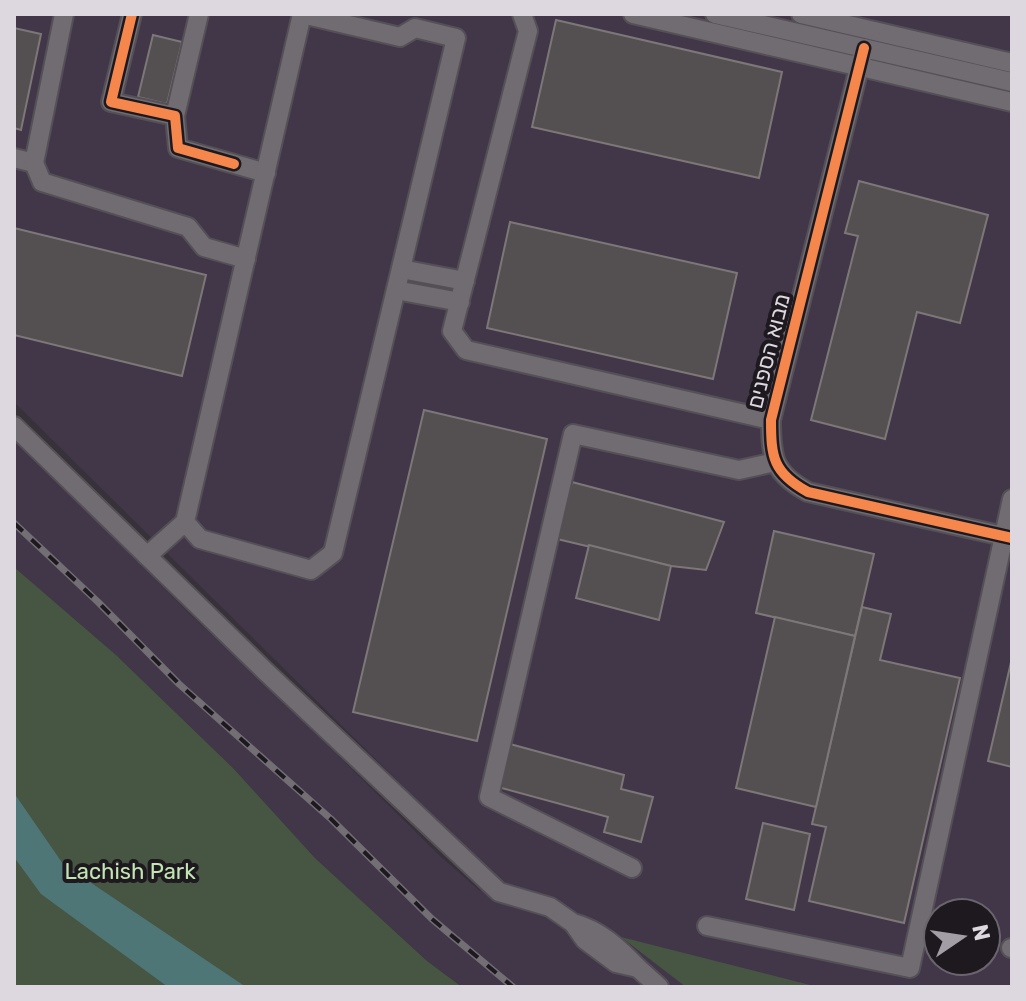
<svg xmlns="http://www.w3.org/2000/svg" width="1026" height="1001" viewBox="0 0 1026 1001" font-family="Rubik,'Noto Sans Hebrew',sans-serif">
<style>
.built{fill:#423649;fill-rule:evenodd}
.green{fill:#475543}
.water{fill:#4f7677}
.building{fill:#544f50;stroke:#7d7778;stroke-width:2}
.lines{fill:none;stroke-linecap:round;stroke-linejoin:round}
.minor-casing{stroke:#545056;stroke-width:22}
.minor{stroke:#706c72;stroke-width:18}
.rail-casing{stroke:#726e74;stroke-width:7}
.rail{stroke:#1d191f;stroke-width:4;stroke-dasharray:12;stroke-linecap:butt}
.cycleway-casing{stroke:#1d191f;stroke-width:15}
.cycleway{stroke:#f5874c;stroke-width:10}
.labels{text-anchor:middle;stroke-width:8;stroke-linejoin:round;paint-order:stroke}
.street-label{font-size:22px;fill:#ddd7e0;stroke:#1d191f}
.park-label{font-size:22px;fill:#c1e6b3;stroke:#1d191f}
</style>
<rect width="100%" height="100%" fill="#373239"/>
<!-- built -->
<path class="built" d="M14,14H1012V987H462L427,961L315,858L233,768L116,655L14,567V439L191,615L298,716L440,856L480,891L494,876L14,402ZM938,913H986V961H938Z"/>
<!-- green -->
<g class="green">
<polygon points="14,567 116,655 233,768 315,858 427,961 462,987 14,987"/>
<polygon points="621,937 818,987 686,987"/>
</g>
<!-- water -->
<polygon class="water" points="14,793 63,864 246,987 168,987 41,894 14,857"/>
<!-- building -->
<g class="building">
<polygon points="556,20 782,72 759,178 532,127"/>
<polygon points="14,28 41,34 21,130 14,128"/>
<polygon points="153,35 182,42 167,104 138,97"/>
<polygon points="859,181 988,215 960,323 917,312 885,439 811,420 858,236 845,233"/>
<polygon points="510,222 737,273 713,379 487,328"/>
<polygon points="14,228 206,275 182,376 14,335"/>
<polygon points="424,410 547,439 477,741 353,712"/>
<polygon points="572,482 724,522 706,570 671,566 557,539"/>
<polygon points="774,531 874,554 855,636 756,613"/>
<polygon points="589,545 671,566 659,620 576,598"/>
<polygon points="862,607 891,614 880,660 960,678 904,923 809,901 826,827 812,824"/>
<polygon points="775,617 855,636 816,807 736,788"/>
<polygon points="1012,658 1012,767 988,761"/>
<polygon points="510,744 624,775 621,789 653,797 641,842 604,832 608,817 498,787"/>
<polygon points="763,823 810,834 794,910 746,899"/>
</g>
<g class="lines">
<!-- minor casing -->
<g class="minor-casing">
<g id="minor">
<polyline points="132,14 111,102 175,116 178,148 266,173"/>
<polyline points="522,14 528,31 452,331 466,350 771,420"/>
<polyline points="633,14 1012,102"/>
<polyline points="715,14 1012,82"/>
<polyline points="801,14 1012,63"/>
<path d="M864,48L771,420C771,457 773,473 808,492L1012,538"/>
<polyline points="175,116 199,14"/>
<polyline points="14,158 34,163 64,14"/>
<polyline points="34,163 42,182 188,227 204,247 246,259"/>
<polyline points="401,269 465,281"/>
<polyline points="396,290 460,302"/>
<path d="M14,426L264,670L499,892L550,907L573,923L585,940L616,963L638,968C620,949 600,930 573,923"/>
<polyline points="147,556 185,522 302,14 400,37 415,28 456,38 333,553 311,570 200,539 185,522"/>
<polyline points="632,868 489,797 573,434 739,470 775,462"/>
<polyline points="707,926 910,968 1012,499"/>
<polyline points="1011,948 1012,948"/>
<polyline points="638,968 659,987"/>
</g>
</g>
<!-- minor -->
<use href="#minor" class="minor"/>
<!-- rail casing -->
<g class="rail-casing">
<polyline id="rail" points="14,523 98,602 179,684 331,819 432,919 513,987"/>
</g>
<!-- rail -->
<use href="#rail" class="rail"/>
<!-- cycleway casing -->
<g class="cycleway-casing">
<g id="cycleway">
<polyline points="132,14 111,102 175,116 178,148 234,164"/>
<path d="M864,48L771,420C771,457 773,473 808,492L1012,538"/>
</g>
</g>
<!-- cycleway -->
<use href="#cycleway" class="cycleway"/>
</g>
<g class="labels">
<!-- street labels -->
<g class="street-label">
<text transform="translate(768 351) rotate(-76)" y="8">מבוא הספנים</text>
</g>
<!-- park labels -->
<g class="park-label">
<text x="130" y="879">Lachish Park</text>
</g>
</g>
<!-- border -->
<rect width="1026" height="1001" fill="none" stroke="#ddd7e0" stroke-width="32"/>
<!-- north arrow -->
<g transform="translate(962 937) rotate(77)"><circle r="38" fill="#1d191f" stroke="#6a656c" stroke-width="2"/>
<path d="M0-6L14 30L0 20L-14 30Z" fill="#a39da6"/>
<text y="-12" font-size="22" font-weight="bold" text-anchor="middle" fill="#ddd7e0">N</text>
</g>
</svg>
